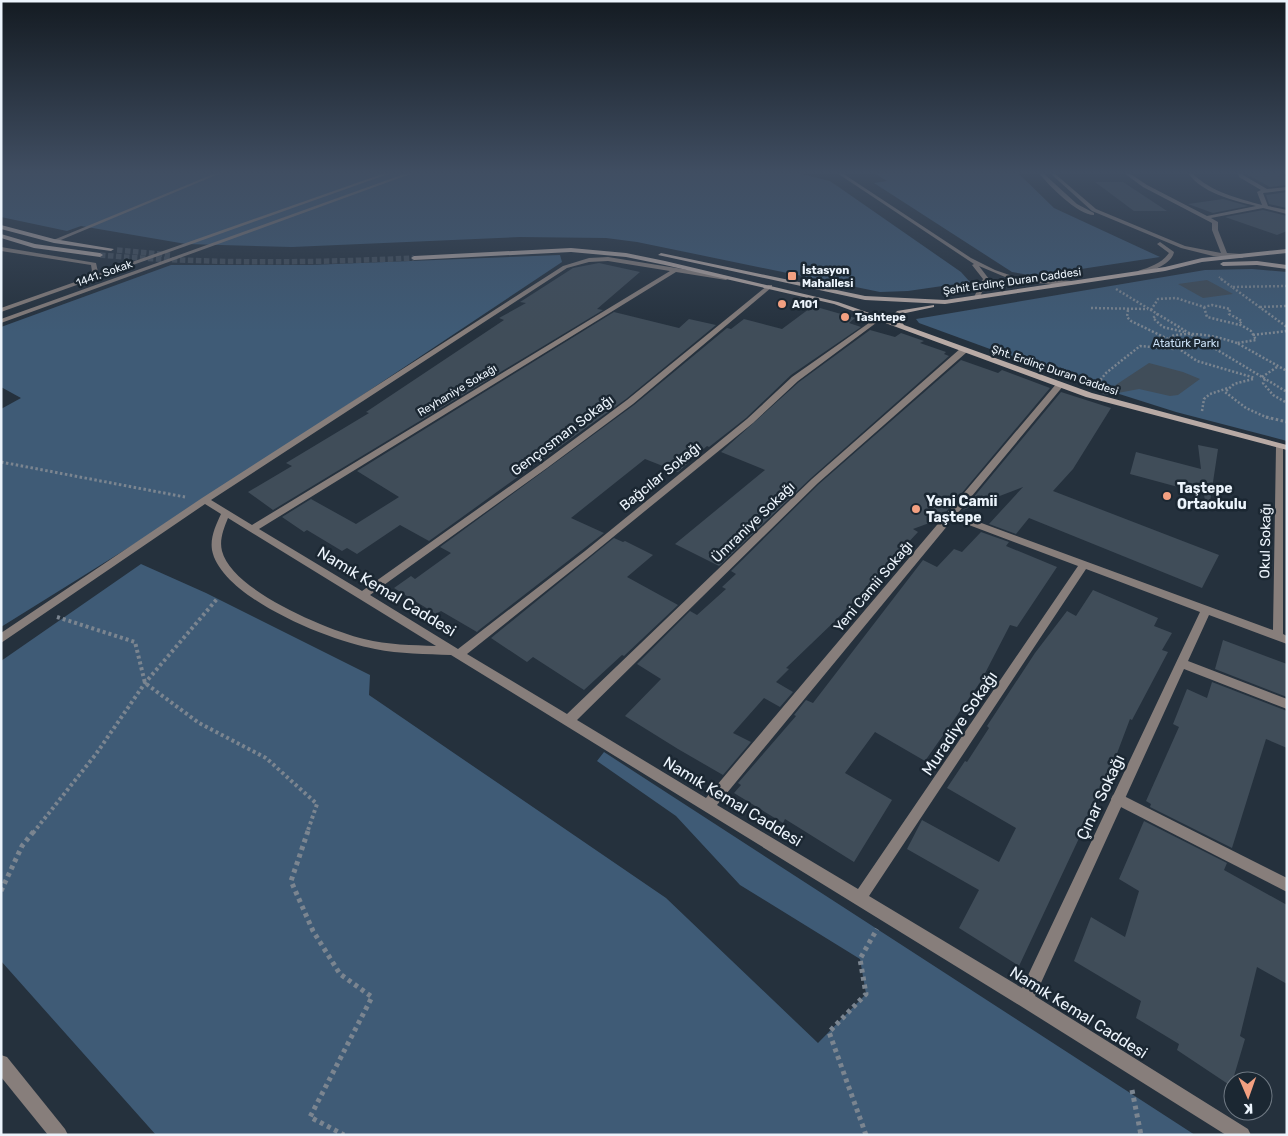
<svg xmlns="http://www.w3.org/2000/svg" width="1288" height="1136" viewBox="0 0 1288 1136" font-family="Rubik,sans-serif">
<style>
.green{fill:#3f5b76}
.building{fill:#404d59}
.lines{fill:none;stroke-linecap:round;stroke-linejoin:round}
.secondary-tunnel{stroke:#434e5a;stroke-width:5.5;stroke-dasharray:5.5 2.5;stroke-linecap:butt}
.path-far4{stroke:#7b8590;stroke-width:2;stroke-dasharray:1 1;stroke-linecap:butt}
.path-far3{stroke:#7b8590;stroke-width:2.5;stroke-dasharray:2 2;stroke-linecap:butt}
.path-far2{stroke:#7b8590;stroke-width:3;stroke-dasharray:2.5 2.5;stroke-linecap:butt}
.path-far1{stroke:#7b8590;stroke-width:4;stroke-dasharray:3 3;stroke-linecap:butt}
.path{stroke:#7b8590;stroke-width:5;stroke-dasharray:4 4;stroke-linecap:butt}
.service{fill:#877e7b;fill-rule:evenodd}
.minor{fill:#877e7b;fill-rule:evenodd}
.tertiary{fill:#877e7b;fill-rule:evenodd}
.secondary{fill:#b8aaa5;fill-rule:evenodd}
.poi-dot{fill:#f3a081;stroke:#1b2732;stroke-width:2}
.labels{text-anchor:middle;stroke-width:5;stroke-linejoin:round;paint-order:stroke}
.far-poi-label{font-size:11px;font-weight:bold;fill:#ecf4fc;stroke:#1b2732;text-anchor:start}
.far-street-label{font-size:11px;fill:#ecf4fc;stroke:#1b2732}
.far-park-label{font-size:11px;fill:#cae0f6;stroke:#1b2732}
.street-label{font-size:14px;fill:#ecf4fc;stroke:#1b2732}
.poi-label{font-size:14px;font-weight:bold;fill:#ecf4fc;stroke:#1b2732;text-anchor:start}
.near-street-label{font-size:16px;fill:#ecf4fc;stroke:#1b2732}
</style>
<rect width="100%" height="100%" fill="#25313d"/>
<!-- green -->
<g class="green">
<polygon points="1,173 797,173 830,181 961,272 970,282 908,291 880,292 637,242 606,238 520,237 292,247 186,244 81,226 67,231 1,217"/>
<polygon points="874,173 1018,173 1054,208 1160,257 1035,276 1012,272 874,183 887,181"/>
<polygon points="560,255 562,262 205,500 1,627 1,409 21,398 1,387 1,327 171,265 311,265"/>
<polygon points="1252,269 1287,272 1287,441 1176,412 1072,379 919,323 916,319 1205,270"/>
<polygon points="141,564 206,593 370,675 369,695 666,898 818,1043 866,994 860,959 740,885 676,816 597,761 604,752 1195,1135 156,1135 1,961 1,661"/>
</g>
<!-- building -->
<g class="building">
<polygon points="1244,173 1280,173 1287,178 1287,185 1270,187"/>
<polygon points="1095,182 1123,182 1167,211 1134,211"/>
<polygon points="1287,192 1287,208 1269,204 1266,195"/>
<polygon points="1223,199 1248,206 1213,213 1188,204"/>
<polygon points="1263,210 1287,216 1287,231 1277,235 1225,217"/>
<polygon points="599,263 640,272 597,309 603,310 273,510 248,492 292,466 286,463 369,413 366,412 504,320 499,318 526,303 520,302 573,268"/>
<polygon points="1207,280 1233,294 1203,298 1178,284"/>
<polygon points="813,306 855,318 849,323 861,327 791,375 746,418 709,447 707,446 678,472 645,459 571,518 604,533 479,630 477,632 441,611 436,614 394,588 411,576 415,579 451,553 440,547 634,405 727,328 731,329 744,319 782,329"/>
<polygon points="614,312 679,328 689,319 716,325 626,399 429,541 400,525 357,554 347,548 342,551 307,530 304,532 282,517 311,499 356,524 399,497 357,471"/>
<polygon points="870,330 895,337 901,333 924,341 920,343 946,352 944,354 949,356 811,478 719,566 675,544 765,470 721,452 799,382"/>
<polygon points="961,360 998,373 1002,370 1050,388 940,519 913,529 918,532 836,620 786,668 789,669 776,682 793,692 780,707 764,698 733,733 751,742 723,775 678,749 625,716 661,679 637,664 690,611 697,615 726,589 722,587 736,574 731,571 819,484"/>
<polygon points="1149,363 1183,372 1200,379 1178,395 1170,396 1139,389 1107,395 1102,394"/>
<polygon points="1061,392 1111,408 1073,469 1053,491 1219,555 1202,588 1029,518 1016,534 989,524 1023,487 963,510"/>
<polygon points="1198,445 1218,449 1210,502 1205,502 1204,494 1130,474 1136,452 1201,469"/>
<polygon points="981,532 1009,542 1006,546 1057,567 1017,627 1010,625 981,681 925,761 875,732 845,773 892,800 854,862 785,819 783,823 734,793 741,785 738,783 796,716 794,715 806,700 813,703 923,560 937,567 954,549 962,552"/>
<polygon points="614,538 623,542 625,541 653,555 627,577 678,605 624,656 622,655 584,690 533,657 527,662 491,638"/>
<polygon points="1093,590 1158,618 1154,626 1172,633 1162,650 1168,652 1132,720 1130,719 1099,801 1097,800 1019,966 959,928 979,890 907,849 922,820 999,862 1016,828 947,788 965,761 967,762 989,728 987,726 1035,653 1067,611 1076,616"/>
<polygon points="1223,640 1287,664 1287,697 1215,669"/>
<polygon points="1212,682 1287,711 1287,748 1266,739 1232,848 1150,807 1151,804 1146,801 1179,727 1173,724 1187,689 1207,698"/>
<polygon points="1144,821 1227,863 1224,870 1287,905 1287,984 1257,967 1240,1036 1245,1039 1231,1086 1177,1050 1179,1044 1136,1018 1141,1001 1074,961 1091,917 1125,937 1139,891 1119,879"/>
</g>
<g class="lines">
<!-- secondary-tunnel -->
<g class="secondary-tunnel">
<polyline points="117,250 170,255"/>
<path d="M100,255C205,264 309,263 414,258"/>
</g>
<!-- path-far4 -->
<polyline class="path-far4" points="1219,277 1223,280"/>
<!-- path-far3 -->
<g class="path-far3">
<polyline points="1221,279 1232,287"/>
<polyline points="1287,286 1232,287 1287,327"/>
<polyline points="1116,289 1287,392"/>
<polyline points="1204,307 1207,317 1240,325"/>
<polyline points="1260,307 1287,306"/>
<polyline points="1091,308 1148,309"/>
<polyline points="1128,310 1127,317 1131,321 1170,340"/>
<polyline points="1151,310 1158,299 1176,298 1204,307 1212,305 1230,309 1229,314 1242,321 1239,324 1251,331 1256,340 1237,343 1287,371"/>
<polyline points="1158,314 1153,318 1163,327 1184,332"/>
<polyline points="1253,335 1287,331"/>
<path d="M1237,343C1215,336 1194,331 1171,336L1169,342L1197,361L1255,378"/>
<polyline points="1262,377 1277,367"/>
<polyline points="1253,379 1234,384 1225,392 1246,408 1270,419"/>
<polyline points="1265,379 1263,383 1273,395 1287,403"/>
<polyline points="1098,383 1106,373 1140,346 1175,349"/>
<polyline points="1202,411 1204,399 1210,394 1228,388"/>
</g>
<!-- path-far2 -->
<g class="path-far2">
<polyline points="1266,417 1287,422"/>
<polyline points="1,462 185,497"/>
</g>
<!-- path-far1 -->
<g class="path-far1">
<polyline points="57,617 135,642 145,683 199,723 266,758 317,804 307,833"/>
<polyline points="33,833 96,754 145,683 217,599"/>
</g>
<!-- path -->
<g class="path">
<polyline points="308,831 291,881 313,931 340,974 372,997 310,1117 344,1135"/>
<polyline points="1,891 22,846 34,831"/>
<polyline points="1132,1090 1141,1135"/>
<polyline points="866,1135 829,1032 866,994 860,959 877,929"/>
</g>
<!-- service -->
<g class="service">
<polygon points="216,173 221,173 56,242 51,241"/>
<polygon points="1118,793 1287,878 1287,892 1113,803 1111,799 1113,795"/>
</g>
<!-- minor -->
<g class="minor">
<polygon points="837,173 842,173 971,258 995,270 1018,278 1071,281 1074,283 1071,285 1017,282 979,266 989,279 979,298 975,298 974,297 983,279 972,265 974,264"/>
<path d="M1039,173H1043L1077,204L1094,213V215C1078,215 1048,185 1039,173Z"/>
<path d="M1050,173H1054L1096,209L1185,246L1221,253L1212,230V223L1143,187L1124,173H1129L1147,185L1207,216L1256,206C1232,200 1202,193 1188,173H1192C1211,192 1237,198 1262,205L1257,192L1261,190L1239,177L1238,173H1242L1243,175L1267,189L1287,187V190L1263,193L1268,206L1287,210V214L1263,208L1211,218L1218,222V230L1227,253L1242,254L1245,256L1242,258L1213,256L1181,248L1092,211Z"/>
<path d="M1160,242L1174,252C1172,264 1150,273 1138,273V271C1150,267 1161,264 1169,253L1157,244Z"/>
<polygon points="1,247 96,263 98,272 82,283 78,283 78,281 92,271 91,265 1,251"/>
<path d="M608,257L726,276L729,278L726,280L676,272L259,529L362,591L541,464L627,400L768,285H772V287L633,404L547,468L370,595L458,649L585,551L747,419L792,377L876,318H880V320L798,381L753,423L591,555L467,654L567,714L812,479L961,348H967V352L818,483L577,720L706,798L1057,383H1060L1064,385L957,514L1273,630L1276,446L1277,444H1283V634L1287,636V644L1209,615L1188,661L1287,699V709L1184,669L1035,996L1248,1129L1251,1135H1226L1019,1005L451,655C426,654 400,654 375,649C332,642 221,598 212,550C210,537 216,525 221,514L205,504L1,643V633L202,498L563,266L589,258ZM608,261L670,271L252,525L211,500L567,268L589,262ZM228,518L249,531L436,646C412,645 388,645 364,639C328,630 232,591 222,551C219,540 224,528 228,518ZM953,519L1078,566L858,889L717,805ZM1086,569L1200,612L1022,988L869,896Z"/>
<polygon points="1,1055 7,1057 65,1129 68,1135 48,1135 1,1077"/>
</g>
<!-- tertiary -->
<g class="tertiary">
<polygon points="385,173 391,173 1,312 1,308"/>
<polygon points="407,173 413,173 1,323 1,319"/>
</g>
<!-- secondary -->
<g class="secondary">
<polygon points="1,225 54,239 114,249 111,251 54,243 1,229"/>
<polygon points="1,234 35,244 100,253 103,255 100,257 34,248 1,238"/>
<polygon points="571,248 626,253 665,261 838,302 895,322 892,317 897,311 934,305 934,307 901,314 898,317 904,325 1092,393 1287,445 1287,450 1086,397 834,304 665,265 626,257 571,252 414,260 411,258 414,256"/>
<polygon points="1287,249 1287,253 1202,262 1165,271 945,304 865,300 658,255 661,253 865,296 945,300 1165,267 1202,258"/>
<polygon points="1257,261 1287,265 1287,269 1257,265 1223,266 1220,264 1223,262"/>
</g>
</g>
<!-- sky -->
<linearGradient id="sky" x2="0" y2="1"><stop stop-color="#141b22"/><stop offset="0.52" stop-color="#404e62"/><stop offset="1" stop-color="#404e62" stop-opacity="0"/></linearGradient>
<rect width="1288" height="332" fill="url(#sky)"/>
<!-- markers -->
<g class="poi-dot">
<rect x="787" y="271" width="10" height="10" rx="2.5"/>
<circle cx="782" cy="304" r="5"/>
<circle cx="845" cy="317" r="5"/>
<circle cx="1167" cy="496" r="5"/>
<circle cx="916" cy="509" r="5"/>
</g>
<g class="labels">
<!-- far-poi labels -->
<g class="far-poi-label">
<text x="802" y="274">İstasyon<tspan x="802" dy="13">Mahallesi</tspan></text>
<text x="792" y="308">A101</text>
<text x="855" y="321">Tashtepe</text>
</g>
<!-- far-street labels -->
<g class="far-street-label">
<text transform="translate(104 273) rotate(-20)" y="4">1441. Sokak</text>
<text transform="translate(1012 281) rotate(-8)" y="4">Şehit Erdinç Duran Caddesi</text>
<text transform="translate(1055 370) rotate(19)" y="4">Şht. Erdinç Duran Caddesi</text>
<text transform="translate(457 390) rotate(-31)" y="4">Reyhaniye Sokağı</text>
</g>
<!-- far-park labels -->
<g class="far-park-label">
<text x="1186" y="347">Atatürk Parkı</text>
</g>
<!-- street labels -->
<g class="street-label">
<text transform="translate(562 435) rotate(-37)" y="5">Gençosman Sokağı</text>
<text transform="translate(660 476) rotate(-39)" y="5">Bağcılar Sokağı</text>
<text transform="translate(753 522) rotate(-44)" y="5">Ümraniye Sokağı</text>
<text transform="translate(1265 541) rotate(-89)" y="5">Okul Sokağı</text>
<text transform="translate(873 586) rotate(-50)" y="5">Yeni Camii Sokağı</text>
</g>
<!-- poi labels -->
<g class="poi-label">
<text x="1177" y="493">Taştepe<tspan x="1177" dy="16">Ortaokulu</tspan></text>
<text x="926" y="506">Yeni Camii<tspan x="926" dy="16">Taştepe</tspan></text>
</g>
<!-- near-street labels -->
<g class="near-street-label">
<text transform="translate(387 591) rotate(31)" y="6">Namık Kemal Caddesi</text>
<text transform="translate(959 723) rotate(-56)" y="6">Muradiye Sokağı</text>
<text transform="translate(1100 797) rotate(-65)" y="6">Çınar Sokağı</text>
<text transform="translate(733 801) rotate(31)" y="6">Namık Kemal Caddesi</text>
<text transform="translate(1079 1012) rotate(32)" y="6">Namık Kemal Caddesi</text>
</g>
</g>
<!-- border -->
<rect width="1288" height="1136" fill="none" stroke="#ecf4fc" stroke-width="5"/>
<!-- north arrow -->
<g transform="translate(1248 1096) rotate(178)"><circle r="24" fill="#1b2732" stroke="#6f7983"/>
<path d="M0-4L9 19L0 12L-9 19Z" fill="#f3a081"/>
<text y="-8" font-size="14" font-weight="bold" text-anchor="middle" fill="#ecf4fc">K</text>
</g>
</svg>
